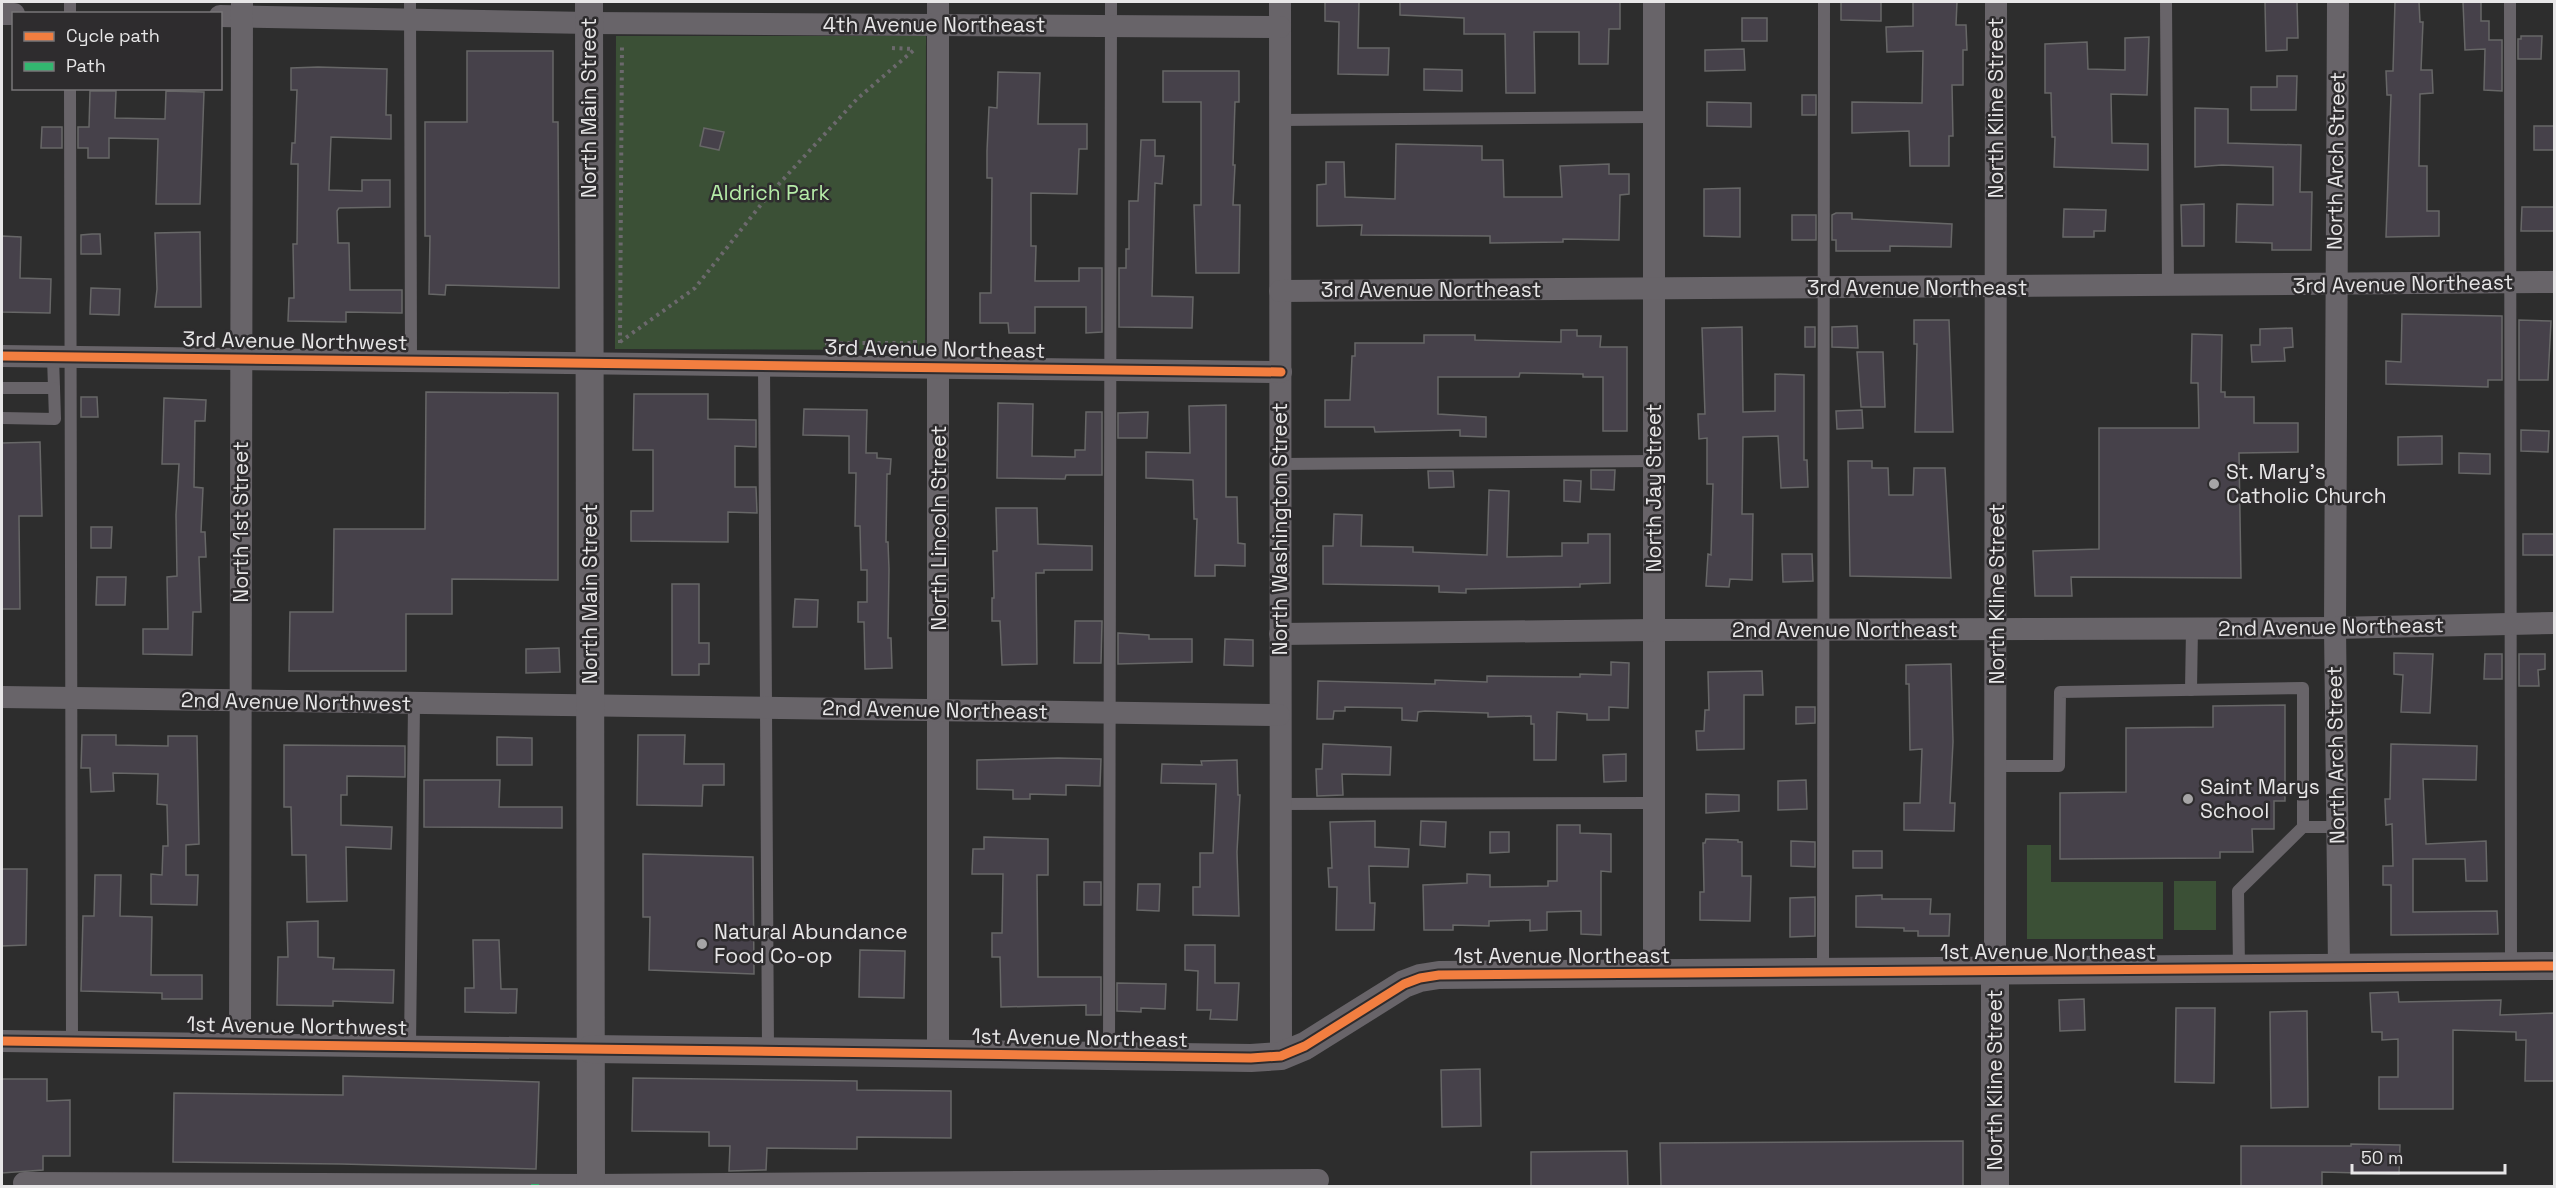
<svg xmlns="http://www.w3.org/2000/svg" width="2556" height="1188" viewBox="0 0 2556 1188" font-family="'Space Grotesk',sans-serif">
<style>
.green{fill:#3b5036}
.building{fill:#46414a;stroke:#676767;stroke-width:1.5}
.lines{fill:none;stroke-linecap:round;stroke-linejoin:round}
.path{stroke:#6c696d;stroke-width:4;stroke-dasharray:3 4.5;stroke-linecap:butt}
.service{stroke:#686469;stroke-width:12}
.minor{stroke:#686469;stroke-width:22}
.tertiary{stroke:#686469;stroke-width:28}
.quiet{stroke:#33b770;stroke-width:8;stroke-dasharray:15 8;stroke-linecap:butt}
.cycleway-casing{stroke:#2e2c2e;stroke-width:13}
.cycleway{stroke:#f27e40;stroke-width:9}
.poi-dot{fill:#a6a5a6;stroke:#2e2c2e;stroke-width:2}
.labels{text-anchor:middle;stroke-width:5;stroke-linejoin:round;paint-order:stroke}
.street-label{font-size:21px;fill:#e7e6e7;stroke:#2e2c2e}
.park-label{font-size:21px;fill:#b6eca8;stroke:#2e2c2e}
.poi-label{font-size:21px;fill:#e7e6e7;stroke:#2e2c2e;text-anchor:start}
</style>
<rect width="100%" height="100%" fill="#2d2d2d"/>
<!-- green -->
<g class="green">
<polygon points="616,36 926,36 925,350 615,349"/>
<polygon points="2027,845 2051,845 2051,882 2163,882 2163,939 2027,939"/>
<rect x="2174" y="881" width="42" height="49"/>
</g>
<!-- building -->
<g class="building">
<polygon points="1325,2 1359,2 1358,48 1389,48 1388,75 1338,74 1339,22 1325,21"/>
<polygon points="1400,2 1620,2 1620,29 1609,29 1608,64 1579,64 1579,32 1534,32 1535,93 1506,93 1505,34 1464,34 1464,18 1400,15"/>
<polygon points="1841,2 1881,2 1881,21 1841,20"/>
<polygon points="1913,2 1957,2 1956,25 1966,25 1967,50 1963,50 1963,85 1952,85 1953,136 1949,136 1949,166 1910,166 1909,131 1852,133 1852,102 1922,103 1923,51 1887,52 1886,27 1913,26"/>
<polygon points="2265,2 2297,2 2298,38 2287,38 2287,50 2266,51"/>
<polygon points="2395,2 2419,2 2420,22 2423,22 2421,70 2432,70 2433,93 2420,94 2419,166 2427,166 2427,211 2439,211 2439,236 2386,237 2391,95 2387,95 2386,71 2393,71"/>
<polygon points="2463,2 2481,2 2481,21 2489,21 2489,40 2502,40 2502,91 2484,90 2485,49 2465,50"/>
<rect x="1742" y="18" width="25" height="23"/>
<polygon points="2521,36 2542,36 2541,59 2518,59 2518,39 2521,39"/>
<polygon points="2149,37 2147,95 2111,94 2112,143 2148,144 2148,170 2054,167 2055,137 2052,137 2051,93 2045,93 2045,44 2087,42 2088,69 2125,70 2125,38"/>
<polygon points="1744,49 1745,70 1705,71 1705,50"/>
<polygon points="467,51 553,51 553,122 558,122 559,288 446,285 445,295 429,294 430,236 425,236 425,122 467,122"/>
<polygon points="318,67 387,69 386,115 391,115 391,139 331,137 329,190 362,191 362,180 390,180 390,207 339,208 337,211 338,243 349,243 350,290 402,290 402,313 346,312 346,322 288,321 289,298 294,298 293,244 297,244 298,164 291,164 292,143 295,143 297,90 291,90 291,68"/>
<polygon points="1424,69 1462,70 1462,91 1424,90"/>
<polygon points="1163,71 1239,71 1239,102 1235,102 1233,165 1235,165 1233,205 1240,205 1239,273 1196,273 1194,205 1201,205 1201,102 1163,102"/>
<polygon points="998,72 1040,73 1038,124 1087,124 1087,149 1079,149 1077,194 1031,193 1031,246 1036,246 1035,281 1079,281 1079,268 1102,268 1102,332 1086,333 1086,307 1035,307 1035,333 1009,333 1008,323 980,323 980,293 991,293 992,178 987,178 987,151 989,107 997,108"/>
<polygon points="2277,76 2297,76 2296,110 2251,110 2251,87 2277,87"/>
<polygon points="90,91 116,91 115,118 165,119 166,91 204,92 200,204 156,204 158,139 109,138 109,158 88,158 88,148 78,148 78,127 89,127"/>
<rect x="1802" y="95" width="14" height="20"/>
<polygon points="1707,102 1751,103 1751,127 1707,126"/>
<polygon points="2195,108 2228,109 2228,143 2301,145 2300,192 2312,192 2311,250 2272,250 2272,243 2236,242 2237,204 2273,205 2273,167 2222,165 2195,167"/>
<rect x="2534" y="126" width="20" height="24"/>
<polygon points="42,127 62,127 62,148 41,148"/>
<polygon points="704,128 724,132 719,150 700,146"/>
<polygon points="1141,140 1155,140 1155,156 1164,156 1162,184 1155,183 1152,296 1193,297 1192,328 1119,327 1119,268 1126,268 1126,249 1129,249 1129,201 1138,201"/>
<polygon points="1396,144 1482,146 1482,160 1503,160 1504,197 1562,197 1560,166 1609,164 1609,174 1629,174 1629,194 1620,195 1619,240 1563,239 1563,242 1490,243 1490,236 1361,235 1362,225 1317,226 1317,185 1326,184 1326,162 1344,162 1345,197 1395,199"/>
<polygon points="1740,188 1740,237 1704,236 1704,189"/>
<polygon points="2204,204 2204,246 2182,246 2181,205"/>
<polygon points="2522,207 2554,207 2554,231 2521,231"/>
<polygon points="2064,209 2106,210 2105,231 2094,231 2094,237 2063,237"/>
<polygon points="1836,213 1852,213 1852,219 1952,224 1951,247 1890,246 1890,251 1836,251 1836,240 1832,240 1832,215"/>
<rect x="1792" y="215" width="24" height="25"/>
<polygon points="200,232 201,307 155,307 157,289 155,233"/>
<polygon points="92,234 100,234 101,254 81,254 81,235"/>
<polygon points="2,236 21,237 20,278 51,279 50,313 2,312"/>
<polygon points="91,288 120,289 119,315 90,314"/>
<polygon points="2402,314 2502,316 2502,380 2488,380 2488,387 2386,384 2386,361 2401,362"/>
<polygon points="1914,320 1949,320 1953,432 1915,432 1917,344 1914,344"/>
<polygon points="2519,320 2551,321 2548,380 2519,380"/>
<polygon points="1857,326 1858,348 1832,347 1832,327"/>
<polygon points="1742,327 1743,412 1775,411 1775,374 1804,375 1804,460 1807,460 1808,487 1781,488 1778,436 1743,437 1742,514 1753,514 1752,580 1730,579 1729,587 1706,586 1708,554 1711,555 1713,484 1707,484 1707,438 1699,439 1698,414 1705,414 1702,328"/>
<rect x="1805" y="327" width="10" height="20"/>
<polygon points="2292,328 2293,347 2284,348 2285,361 2252,362 2251,345 2260,345 2260,329"/>
<polygon points="1561,330 1577,330 1577,336 1601,336 1600,347 1627,347 1627,431 1603,431 1603,377 1583,377 1583,374 1520,373 1519,377 1438,377 1438,414 1486,417 1486,437 1460,436 1460,430 1375,432 1374,427 1325,427 1325,400 1350,400 1352,356 1355,356 1355,343 1424,343 1424,335 1475,335 1475,340 1561,342"/>
<polygon points="2192,334 2222,335 2221,392 2225,392 2225,397 2254,397 2254,423 2298,423 2298,452 2239,453 2241,578 2071,577 2072,596 2035,596 2033,551 2099,549 2099,428 2199,428 2198,383 2191,383"/>
<polygon points="1857,352 1883,352 1885,407 1861,407"/>
<polygon points="426,392 558,393 558,580 452,579 452,614 406,614 406,671 289,671 290,612 333,612 334,529 425,529"/>
<polygon points="634,394 708,394 708,419 756,420 756,447 735,446 735,487 756,487 757,513 728,512 728,542 631,541 631,511 653,511 653,450 633,450"/>
<polygon points="81,397 97,397 98,417 81,417"/>
<polygon points="164,398 206,400 205,421 195,421 194,487 203,488 201,532 205,532 206,557 199,557 201,612 193,612 192,655 143,654 143,629 168,629 167,577 177,576 176,515 179,464 162,464"/>
<polygon points="998,403 1033,404 1032,456 1075,457 1075,450 1085,450 1086,412 1102,412 1102,475 1066,475 1065,479 997,478"/>
<polygon points="1226,405 1226,497 1237,497 1238,543 1245,544 1245,566 1215,565 1215,576 1195,576 1197,519 1194,519 1193,480 1146,478 1146,452 1190,453 1189,406"/>
<polygon points="804,409 867,410 866,453 877,453 877,458 891,459 890,474 887,474 886,542 888,542 889,569 888,638 891,638 892,668 865,669 864,622 858,622 858,602 867,602 867,570 861,570 860,526 855,526 856,473 849,473 849,436 803,435"/>
<polygon points="1862,410 1863,428 1837,429 1836,411"/>
<polygon points="1148,412 1147,438 1118,438 1118,413"/>
<polygon points="2521,430 2549,431 2548,452 2521,451"/>
<polygon points="2442,436 2442,464 2398,465 2398,437"/>
<polygon points="40,442 42,516 19,516 20,609 2,609 2,443"/>
<polygon points="2459,453 2490,454 2490,474 2459,473"/>
<polygon points="1848,461 1872,461 1872,468 1888,468 1889,495 1913,495 1914,468 1945,468 1951,578 1850,576"/>
<polygon points="1591,470 1615,470 1614,490 1591,489"/>
<polygon points="1428,471 1453,471 1454,487 1429,488"/>
<polygon points="1564,480 1581,481 1580,502 1564,501"/>
<polygon points="1489,490 1509,491 1507,557 1562,556 1562,543 1588,543 1588,534 1610,534 1610,583 1580,584 1580,587 1466,589 1466,593 1439,592 1439,586 1323,584 1323,546 1333,546 1334,514 1362,515 1361,546 1413,547 1413,552 1487,555"/>
<polygon points="996,508 1037,508 1038,544 1092,546 1092,570 1044,570 1044,573 1036,573 1037,664 1002,665 1000,621 992,621 992,598 994,598 993,551 997,551"/>
<polygon points="91,527 112,527 111,548 91,548"/>
<rect x="2523" y="534" width="31" height="21"/>
<polygon points="1782,554 1812,554 1813,581 1783,582"/>
<polygon points="97,577 126,577 125,605 96,605"/>
<polygon points="672,584 699,584 699,643 709,643 709,664 699,664 699,675 672,675"/>
<polygon points="795,599 818,600 817,627 793,627"/>
<polygon points="1075,621 1102,621 1101,663 1074,663"/>
<polygon points="1118,633 1149,635 1149,639 1192,639 1192,662 1118,664"/>
<polygon points="1225,639 1253,640 1253,666 1224,665"/>
<polygon points="559,648 560,672 526,673 526,649"/>
<polygon points="2394,653 2433,654 2430,713 2401,712 2403,675 2394,674"/>
<polygon points="2485,654 2502,654 2502,679 2484,679"/>
<polygon points="2519,654 2545,654 2545,669 2538,670 2539,686 2519,686"/>
<polygon points="1611,662 1629,663 1628,708 1609,707 1609,720 1587,720 1587,714 1557,712 1556,760 1534,760 1534,724 1531,724 1531,716 1488,717 1488,713 1425,711 1418,712 1417,721 1402,720 1402,708 1345,707 1345,711 1334,711 1333,719 1317,719 1318,681 1435,684 1435,680 1487,682 1487,676 1580,677 1580,674 1611,675"/>
<polygon points="1951,664 1953,742 1950,803 1955,803 1954,831 1904,830 1904,803 1920,803 1922,749 1910,750 1909,684 1906,684 1906,665"/>
<polygon points="1762,671 1763,695 1744,695 1744,749 1697,750 1696,731 1704,731 1705,710 1709,710 1708,672"/>
<polygon points="2285,705 2285,801 2274,801 2274,829 2252,829 2253,852 2220,852 2220,858 2060,859 2060,793 2126,792 2126,728 2213,727 2213,706"/>
<polygon points="1796,707 1815,707 1815,723 1796,724"/>
<polygon points="82,735 116,735 116,745 168,746 168,736 197,736 199,844 186,845 186,875 198,875 197,905 151,904 151,874 162,875 163,846 168,846 167,805 157,804 158,774 113,773 114,791 91,792 90,768 81,768"/>
<polygon points="638,735 685,735 684,764 724,764 724,785 703,785 702,806 637,805"/>
<polygon points="497,737 532,738 532,765 497,765"/>
<polygon points="1323,744 1391,747 1390,775 1342,774 1343,795 1317,796 1316,769 1322,769"/>
<polygon points="2391,744 2477,746 2476,780 2423,779 2426,844 2486,841 2487,881 2466,881 2465,859 2413,859 2413,912 2497,911 2498,934 2391,935 2391,885 2383,885 2383,866 2393,866 2392,824 2386,825 2385,799 2390,799"/>
<polygon points="284,745 405,746 405,777 347,776 347,795 341,795 341,825 392,827 391,849 346,847 347,901 307,902 306,855 292,855 291,807 284,807"/>
<polygon points="1626,754 1626,781 1604,782 1603,755"/>
<polygon points="1058,758 1101,759 1100,786 1066,785 1066,795 1030,794 1030,799 1013,799 1013,790 977,789 977,760"/>
<polygon points="1237,760 1238,795 1240,795 1237,852 1239,916 1193,915 1193,887 1200,887 1200,853 1213,853 1216,784 1161,783 1162,764 1202,765 1201,761"/>
<polygon points="424,780 500,780 499,807 562,807 562,828 424,827"/>
<polygon points="1806,780 1807,809 1778,810 1778,781"/>
<polygon points="1706,794 1739,795 1739,811 1706,813"/>
<polygon points="1375,821 1375,847 1409,849 1408,867 1369,866 1370,903 1375,903 1374,930 1336,930 1337,887 1329,887 1328,868 1332,868 1330,822"/>
<polygon points="1421,821 1446,822 1445,847 1420,845"/>
<polygon points="1557,825 1580,825 1580,833 1611,834 1611,872 1601,871 1601,935 1581,934 1581,911 1547,912 1547,930 1530,931 1530,920 1489,921 1489,926 1453,925 1453,930 1424,930 1423,885 1467,883 1467,874 1490,875 1490,887 1548,886 1548,881 1557,881"/>
<polygon points="1490,832 1509,832 1509,852 1490,853"/>
<polygon points="984,837 1048,839 1048,875 1037,875 1038,977 1101,977 1101,1015 1086,1015 1086,1005 1001,1007 1000,957 992,957 992,933 1002,933 1003,874 972,874 973,849 984,849"/>
<polygon points="1706,839 1738,840 1738,842 1742,842 1742,876 1751,876 1750,921 1700,920 1700,892 1704,892 1703,843 1705,843"/>
<polygon points="1791,841 1815,842 1815,867 1791,866"/>
<rect x="1853" y="851" width="29" height="17"/>
<polygon points="643,854 753,857 754,974 649,970 650,917 643,917"/>
<polygon points="2,869 27,869 26,945 2,946"/>
<polygon points="95,875 121,875 120,916 152,917 151,975 202,975 202,999 162,999 162,993 81,991 83,916 94,916"/>
<rect x="1084" y="882" width="17" height="23"/>
<polygon points="1138,884 1160,884 1159,911 1137,910"/>
<polygon points="1882,895 1882,899 1931,899 1930,914 1950,914 1949,936 1918,936 1918,931 1904,931 1904,928 1856,927 1856,896"/>
<polygon points="1815,897 1815,936 1790,937 1790,898"/>
<polygon points="318,921 318,957 334,958 333,969 394,970 393,1003 333,1001 333,1006 277,1005 278,957 288,957 287,922"/>
<polygon points="473,940 499,940 501,989 517,989 516,1013 465,1012 465,988 474,988"/>
<polygon points="1185,945 1215,945 1215,983 1239,983 1237,1020 1210,1019 1211,1010 1197,1010 1198,971 1185,970"/>
<polygon points="860,950 905,951 904,998 859,997"/>
<polygon points="1117,983 1166,984 1165,1009 1141,1008 1141,1012 1117,1011"/>
<polygon points="2398,992 2399,1002 2501,1000 2500,1015 2554,1013 2554,1081 2525,1081 2526,1040 2516,1040 2516,1032 2453,1030 2453,1109 2379,1109 2379,1077 2398,1077 2398,1039 2382,1040 2382,1032 2372,1032 2370,993"/>
<polygon points="2084,999 2085,1030 2060,1031 2059,1000"/>
<polygon points="2176,1008 2215,1008 2214,1083 2175,1082"/>
<polygon points="2307,1011 2308,1107 2271,1108 2270,1012"/>
<polygon points="1480,1069 1481,1126 1442,1127 1441,1070"/>
<polygon points="343,1076 539,1082 536,1169 341,1164 173,1162 174,1093 343,1095"/>
<polygon points="633,1078 857,1081 857,1090 951,1091 951,1138 857,1137 857,1149 767,1148 766,1170 729,1171 730,1146 709,1146 709,1132 632,1131"/>
<polygon points="2,1079 47,1079 47,1101 70,1100 70,1156 43,1156 43,1170 2,1173"/>
<polygon points="1963,1141 1963,1186 1661,1186 1660,1143"/>
<polygon points="2351,1144 2400,1145 2399,1174 2322,1172 2322,1186 2241,1186 2241,1146 2351,1146"/>
<polygon points="1627,1151 1628,1186 1531,1186 1531,1152"/>
</g>
<g class="lines">
<!-- path -->
<g class="path">
<polyline points="892,48 914,49"/>
<polyline points="620,342 695,288 767,197 857,99 915,49"/>
<polyline points="620,343 622,44"/>
<polyline points="825,343 915,343 915,339"/>
</g>
<!-- service -->
<g class="service">
<polyline points="70,2 70,14"/>
<polyline points="410,2 411,361"/>
<polyline points="2166,2 2168,286"/>
<path d="M2510,2C2512,323 2509,645 2511,966"/>
<polyline points="70,88 72,1041"/>
<polyline points="1280,120 1654,117"/>
<polyline points="53,357 54,388"/>
<polyline points="764,364 768,1052"/>
<polyline points="2,388 54,388 55,419 2,418"/>
<polyline points="1281,464 1655,461"/>
<polyline points="2191,690 2192,628"/>
<polyline points="1996,766 2059,766 2060,692 2303,688 2303,827 2238,891 2239,969"/>
<polyline points="1279,804 1654,803"/>
<polyline points="2303,827 2337,827"/>
<polyline points="1823,973 1824,2"/>
<polyline points="410,1046 414,704"/>
<polyline points="1109,1056 1111,2"/>
</g>
<!-- minor -->
<g class="minor">
<polyline points="938,2 938,1054"/>
<polyline points="1280,2 1281,1056"/>
<polyline points="1654,2 1654,974"/>
<polyline points="2338,2 2335,628 2339,968"/>
<polyline points="2,14 14,14"/>
<polyline points="220,16 589,23 1280,27"/>
<polyline points="1280,291 2554,282"/>
<polyline points="2,356 1281,372"/>
<polyline points="1280,634 1654,630 2335,628 2554,623"/>
<polyline points="2,697 1279,715"/>
<polyline points="1995,970 1996,2"/>
<polyline points="2,1041 591,1049"/>
<polyline points="240,1043 242,3"/>
<polyline points="24,1183 591,1185 1318,1180"/>
</g>
<!-- tertiary -->
<g class="tertiary">
<polyline points="589,2 591,1186"/>
<polyline points="1995,970 1995,1186"/>
<polyline points="591,1049 1251,1058 1281,1056 1305,1046 1404,984 1420,978 1439,975 2554,966"/>
</g>
<!-- quiet -->
<polyline class="quiet" points="535,1186 535,1184"/>
<!-- cycleway casing -->
<g class="cycleway-casing">
<g id="cycleway">
<polyline points="2,356 1281,372"/>
<polyline points="2,1041 1251,1058 1281,1056 1305,1046 1404,984 1420,978 1439,975 2554,966"/>
</g>
</g>
<!-- cycleway -->
<use href="#cycleway" class="cycleway"/>
</g>
<!-- markers -->
<g class="poi-dot">
<circle cx="2214" cy="484" r="6"/>
<circle cx="2188" cy="799" r="6"/>
<circle cx="702" cy="944" r="6"/>
</g>
<g class="labels">
<!-- street labels -->
<g class="street-label">
<text x="934" y="32">4th Avenue Northeast</text>
<text transform="translate(589 108) rotate(-90)" y="7">North Main Street</text>
<text transform="translate(1996 108) rotate(-90)" y="7">North Kline Street</text>
<text transform="translate(2336 161) rotate(-89)" y="7">North Arch Street</text>
<text transform="translate(2403 284) rotate(-1)" y="7">3rd Avenue Northeast</text>
<text x="1917" y="295">3rd Avenue Northeast</text>
<text x="1431" y="297">3rd Avenue Northeast</text>
<text transform="translate(295 341) rotate(1)" y="7">3rd Avenue Northwest</text>
<text transform="translate(935 349) rotate(1)" y="7">3rd Avenue Northeast</text>
<text transform="translate(1654 488) rotate(-90)" y="7">North Jay Street</text>
<text transform="translate(241 522) rotate(-90)" y="7">North 1st Street</text>
<text transform="translate(939 528) rotate(-90)" y="7">North Lincoln Street</text>
<text transform="translate(1280 529) rotate(-90)" y="7">North Washington Street</text>
<text transform="translate(590 594) rotate(-90)" y="7">North Main Street</text>
<text transform="translate(1997 594) rotate(-90)" y="7">North Kline Street</text>
<text transform="translate(2331 627) rotate(-1)" y="7">2nd Avenue Northeast</text>
<text x="1845" y="637">2nd Avenue Northeast</text>
<text transform="translate(296 702) rotate(1)" y="7">2nd Avenue Northwest</text>
<text transform="translate(935 710) rotate(1)" y="7">2nd Avenue Northeast</text>
<text transform="translate(2336 755) rotate(-91)" y="7">North Arch Street</text>
<text x="2048" y="959">1st Avenue Northeast</text>
<text x="1562" y="963">1st Avenue Northeast</text>
<text transform="translate(297 1026) rotate(1)" y="7">1st Avenue Northwest</text>
<text transform="translate(1080 1038) rotate(1)" y="7">1st Avenue Northeast</text>
<text transform="translate(1995 1080) rotate(-90)" y="7">North Kline Street</text>
</g>
<!-- park labels -->
<g class="park-label">
<text x="770" y="200">Aldrich Park</text>
</g>
<!-- poi labels -->
<g class="poi-label">
<text x="2226" y="479">St. Mary's<tspan x="2226" dy="24">Catholic Church</tspan></text>
<text x="2200" y="794">Saint Marys<tspan x="2200" dy="24">School</tspan></text>
<text x="714" y="939">Natural Abundance<tspan x="714" dy="24">Food Co-op</tspan></text>
</g>
</g>
<!-- border -->
<rect width="2556" height="1188" fill="none" stroke="#e7e6e7" stroke-width="6"/>
<!-- legend -->
<rect x="12" y="12" width="210" height="78" fill="#2e2c2e" stroke="#787678" stroke-width="1.5"/>
<rect x="24" y="32" width="30" height="9" fill="#f27e40" stroke="#787678" stroke-width="1.5"/>
<text x="66" y="42" font-size="18" fill="#e7e6e7">Cycle path</text>
<rect x="24" y="62" width="30" height="9" fill="#33b770" stroke="#787678" stroke-width="1.5"/>
<text x="66" y="72" font-size="18" fill="#e7e6e7">Path</text>
<!-- scale -->
<path d="M2352 1164v9h153v-9" fill="none" stroke="#e7e6e7" stroke-width="3"/>
<text x="2361" y="1164" font-size="18" fill="#e7e6e7" stroke="#2e2c2e" stroke-width="4.5" paint-order="stroke">50 m</text>
</svg>
